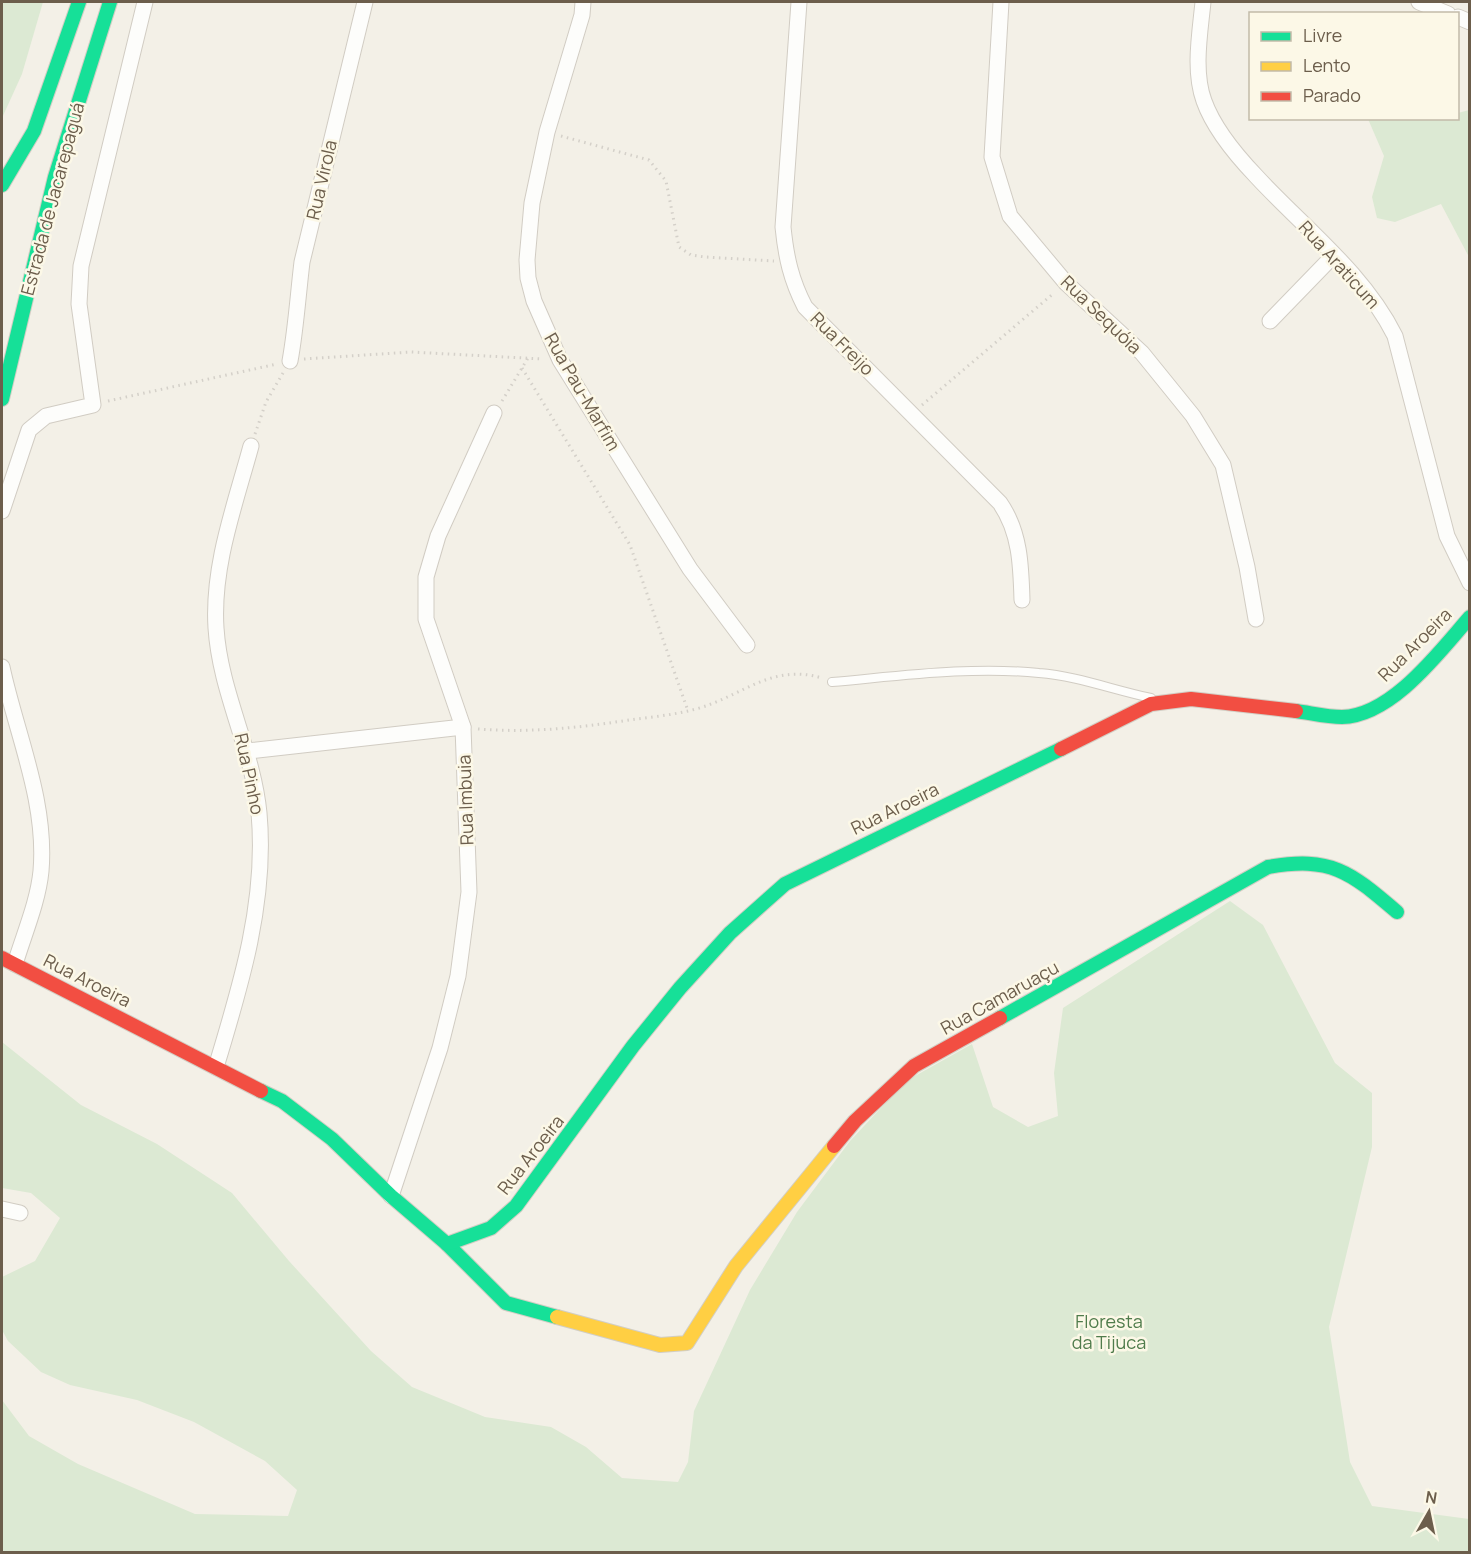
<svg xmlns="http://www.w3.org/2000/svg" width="1471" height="1554" viewBox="0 0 1471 1554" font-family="Manrope,sans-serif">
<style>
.green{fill:#dce9d3}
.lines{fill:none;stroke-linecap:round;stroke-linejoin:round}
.lane-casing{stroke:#d1ccc3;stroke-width:10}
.street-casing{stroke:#d1ccc3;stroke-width:17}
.fast-casing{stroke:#d2cec4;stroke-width:16}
.slow-casing{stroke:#d2cec4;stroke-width:16}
.jam-casing{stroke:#d2cec4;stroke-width:16}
.path{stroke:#d4d0c9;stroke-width:3;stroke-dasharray:1.5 4.5;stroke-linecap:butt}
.lane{stroke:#fdfdfb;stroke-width:8}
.street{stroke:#fdfdfb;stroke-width:15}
.fast{stroke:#16e098;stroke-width:14}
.slow{stroke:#ffcf43;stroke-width:14}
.jam{stroke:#f24e42;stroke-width:14}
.labels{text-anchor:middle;stroke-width:5;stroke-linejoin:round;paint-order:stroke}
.street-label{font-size:18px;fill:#6c5e4c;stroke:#fcf8e7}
.park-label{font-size:18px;fill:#507c4c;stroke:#fcf8e7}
</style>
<rect width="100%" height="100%" fill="#f3f0e7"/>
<!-- green -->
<g class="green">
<polygon points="2,2 43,2 22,74 2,118"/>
<polygon points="1469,110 1470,110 1469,257 1441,204 1395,222 1377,218 1372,197 1384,156 1368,119 1458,118 1458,113"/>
<polygon points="1230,901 1263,925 1335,1063 1372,1093 1372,1147 1329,1327 1350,1462 1372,1506 1469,1519 1469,1552 2,1552 2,1400 29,1436 78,1464 195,1514 288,1516 297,1490 265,1461 194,1422 137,1400 70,1385 41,1372 8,1341 2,1330 2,1277 35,1261 60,1218 31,1193 2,1188 2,1042 81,1105 157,1144 232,1193 289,1261 371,1351 412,1387 485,1417 551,1427 586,1447 622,1478 678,1482 688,1462 694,1411 750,1290 797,1212 850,1141 906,1081 972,1044 993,1107 1028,1127 1058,1116 1054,1073 1063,1008"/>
</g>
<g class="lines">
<!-- lane casing -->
<g class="lane-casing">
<path id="lane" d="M832,682C900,676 970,666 1039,673C1077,676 1113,690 1151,698"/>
</g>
<!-- street casing -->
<g class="street-casing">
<g id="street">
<polyline points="583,2 582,15 547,132 532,203 527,260 528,278 534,301 560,360 690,569 747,645"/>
<path d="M799,2L783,227C786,257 791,280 805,307L1000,503C1020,532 1021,565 1022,600"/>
<polyline points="1001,2 992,157 1010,216 1066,283 1142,353 1193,416 1223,465 1247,567 1256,619"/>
<path d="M1203,2C1200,33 1193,71 1204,101C1214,129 1235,154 1256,176C1303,227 1363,272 1395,336L1447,536L1470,583"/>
<polyline points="1419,2 1448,14"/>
<polyline points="1458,17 1470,22"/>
<polyline points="1270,321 1334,255"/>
<path d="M290,361C296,328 298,295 302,262L365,2"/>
<polyline points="2,511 29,430 46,416 93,405 79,304 81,266 145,2"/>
<path d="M2,667C16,733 47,801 41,871C38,902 24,934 15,964"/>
<polyline points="248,751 463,727"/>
<path d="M216,1067C241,985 267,900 259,813C253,750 220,692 216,628C212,566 235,505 251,446"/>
<polyline points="391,1196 440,1048 458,976 469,892 463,727 426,619 426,577 438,536 494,413"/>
<polyline points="2,1209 20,1213"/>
</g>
</g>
<!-- fast casing -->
<g class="fast-casing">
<g id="fast">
<polyline points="2,185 34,131 79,2"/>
<polyline points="2,399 55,177 110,2"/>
<path d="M1296,711C1311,713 1327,717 1342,717C1392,716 1440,651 1470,617"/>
<path d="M1000,1018L1268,867C1332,856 1350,872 1397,912"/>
<polyline points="261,1091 282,1101 332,1139 391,1196 447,1244 506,1303 557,1317"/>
<polyline points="447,1244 491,1228 516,1206 633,1046 680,988 730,933 785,884 1061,749"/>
</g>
</g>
<!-- slow casing -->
<g class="slow-casing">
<polyline id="slow" points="557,1317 660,1345 687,1343 736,1266 834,1146"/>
</g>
<!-- jam casing -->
<g class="jam-casing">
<g id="jam">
<polyline points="1061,749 1151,704 1191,699 1296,711"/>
<polyline points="2,958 261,1091"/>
<polyline points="834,1146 855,1121 914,1066 1000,1018"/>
</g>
</g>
<!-- path -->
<g class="path">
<polyline points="561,136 649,160 666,181 679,247 691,255 705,257 774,261"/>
<polyline points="304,359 411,352 543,359"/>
<polyline points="522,368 630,545 688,711"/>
<polyline points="108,401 277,364"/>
<polyline points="502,401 528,358"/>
<polyline points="922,405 1054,293"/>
<polyline points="255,434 266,402 283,373"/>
<path d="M478,729C529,733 578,728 629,720C651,717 674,715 696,709C743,696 771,663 822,678"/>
</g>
<!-- lane -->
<use href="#lane" class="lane"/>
<!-- street -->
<use href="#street" class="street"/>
<!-- fast -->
<use href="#fast" class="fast"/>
<!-- slow -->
<use href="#slow" class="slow"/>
<!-- jam -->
<use href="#jam" class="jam"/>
</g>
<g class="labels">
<!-- street labels -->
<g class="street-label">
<text transform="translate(322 180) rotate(-77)" y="6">Rua Virola</text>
<text transform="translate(53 199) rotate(-75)" y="6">Estrada de Jacarepaguá</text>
<text transform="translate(1339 265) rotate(48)" y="6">Rua Araticum</text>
<text transform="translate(1101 315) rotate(44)" y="6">Rua Sequóia</text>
<text transform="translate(842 344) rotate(45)" y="6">Rua Freijo</text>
<text transform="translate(582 392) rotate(60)" y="6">Rua Pau-Marfim</text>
<text transform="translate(1415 645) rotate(-45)" y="6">Rua Aroeira</text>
<text transform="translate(249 774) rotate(78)" y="6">Rua Pinho</text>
<text transform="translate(466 800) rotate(-92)" y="6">Rua Imbuia</text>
<text transform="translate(895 809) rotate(-26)" y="6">Rua Aroeira</text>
<text transform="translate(87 981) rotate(27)" y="6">Rua Aroeira</text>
<text transform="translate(1000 998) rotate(-29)" y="6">Rua Camaruaçu</text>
<text transform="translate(531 1155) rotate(-52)" y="6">Rua Aroeira</text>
</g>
<!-- park labels -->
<g class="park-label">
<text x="1109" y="1328">Floresta<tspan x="1109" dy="21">da Tijuca</tspan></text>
</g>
</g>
<!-- border -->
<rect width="1471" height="1554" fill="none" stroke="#6c5e4c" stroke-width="6"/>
<!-- legend -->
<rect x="1249" y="12" width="210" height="108" fill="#fcf8e7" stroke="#c2baa9" stroke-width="1.5"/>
<rect x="1261" y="32" width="30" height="9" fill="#16e098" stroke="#c2baa9" stroke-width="1.5"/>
<text x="1303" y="42" font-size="18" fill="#6c5e4c">Livre</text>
<rect x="1261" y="62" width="30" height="9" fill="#ffcf43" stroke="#c2baa9" stroke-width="1.5"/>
<text x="1303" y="72" font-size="18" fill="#6c5e4c">Lento</text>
<rect x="1261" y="92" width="30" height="9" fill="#f24e42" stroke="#c2baa9" stroke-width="1.5"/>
<text x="1303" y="102" font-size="18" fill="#6c5e4c">Parado</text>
<!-- north arrow -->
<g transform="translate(1429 1512) rotate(9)" stroke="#fcf8e7" stroke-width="4.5" paint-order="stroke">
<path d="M0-4.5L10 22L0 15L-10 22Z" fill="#6c5e4c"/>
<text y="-9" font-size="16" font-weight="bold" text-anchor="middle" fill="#6c5e4c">N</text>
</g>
</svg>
